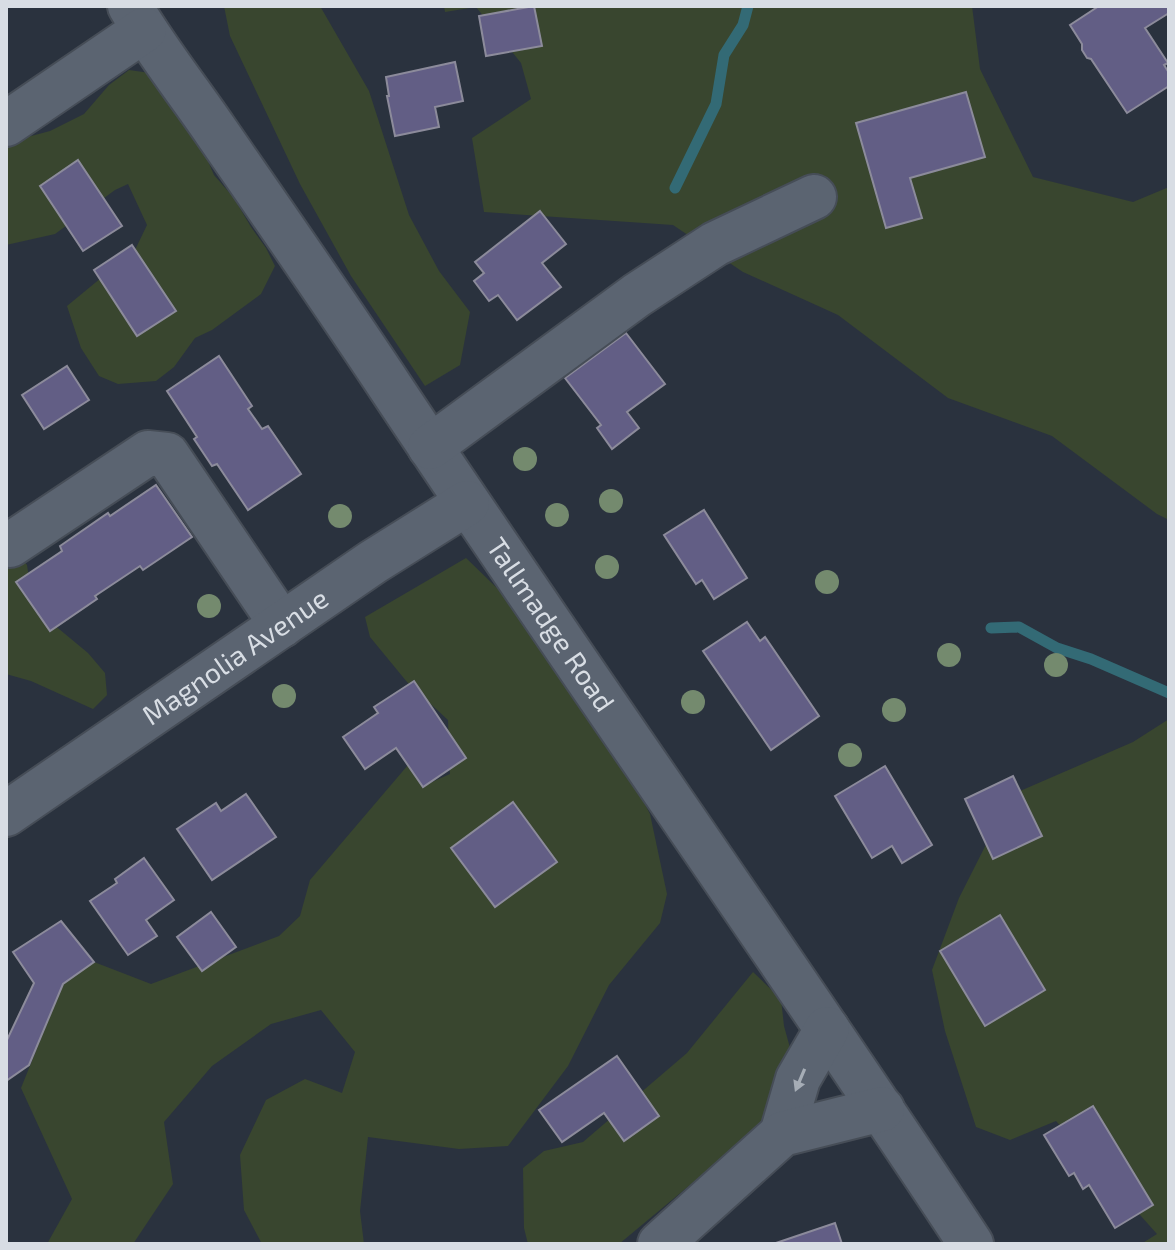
<svg xmlns="http://www.w3.org/2000/svg" width="1175" height="1250" viewBox="0 0 1175 1250" font-family="'Exo 2',sans-serif">
<style>
.green{fill:#39462f}
.lines{fill:none;stroke-linecap:round;stroke-linejoin:round}
.stream{stroke:#336a75;stroke-width:11}
.building{fill:#625e85;stroke:#8c8b9b;stroke-width:2}
.minor-casing{stroke:#464d57;stroke-width:48}
.minor{stroke:#5b6471;stroke-width:44}
.tree{fill:#748a6e}
.oneway{fill:#a6adb6}
.labels{text-anchor:middle;stroke-width:6;stroke-linejoin:round;paint-order:stroke}
.street-label{font-size:28px;fill:#d8dde4;stroke:#161a1f}
</style>
<rect width="100%" height="100%" fill="#2a323e"/>
<!-- green -->
<g class="green">
<polygon points="224,6 320,6 369,91 409,215 439,271 470,312 460,365 425,386 351,276 300,184 230,36"/>
<polygon points="444,6 972,6 980,69 1033,177 1133,202 1169,187 1169,520 1157,514 1052,436 948,398 838,315 743,272 673,225 484,212 472,138 531,99 521,63 476,7 445,12"/>
<polygon points="129,70 150,73 198,138 214,175 234,198 251,227 266,248 275,266 261,294 212,330 195,338 174,367 156,381 118,384 99,376 81,348 67,306 135,250 147,225 128,184 115,190 55,234 6,245 6,147 20,139 50,131 84,114 109,85"/>
<polygon points="6,538 27,565 32,598 53,624 88,653 105,673 107,695 93,709 31,681 6,674"/>
<polygon points="466,558 497,588 605,727 650,814 667,894 660,923 609,985 568,1066 508,1146 459,1149 368,1137 360,1211 364,1244 262,1244 244,1210 240,1155 266,1100 305,1079 342,1093 355,1052 321,1010 271,1024 212,1066 164,1122 173,1184 133,1244 47,1244 72,1199 21,1088 63,984 94,962 151,984 279,936 300,916 310,880 408,765 423,786 450,774 448,720 407,682 370,637 365,617"/>
<polygon points="1169,719 1169,1244 1141,1244 1157,1234 1056,1121 1010,1140 976,1127 945,1031 932,970 959,898 1011,795 1133,742"/>
<polygon points="753,972 781,999 784,1026 792,1055 767,1121 619,1244 528,1244 524,1228 523,1168 544,1151 583,1142 687,1053"/>
</g>
<g class="lines">
<!-- stream -->
<g class="stream">
<polyline points="675,188 716,104 724,55 743,25 748,6"/>
<polyline points="991,628 1019,627 1057,648 1091,659 1169,693"/>
</g>
</g>
<!-- building -->
<g class="building">
<polygon points="534,6 542,46 486,56 479,16"/>
<polygon points="1099,6 1169,6 1169,13 1145,28 1168,63 1164,65 1169,73 1169,86 1127,113 1091,59 1087,58 1082,50 1082,44 1070,25"/>
<polygon points="455,62 463,101 435,107 439,127 395,136 387,96 389,96 386,77"/>
<polygon points="966,92 985,157 910,178 922,218 886,228 856,123"/>
<polygon points="78,160 122,226 83,251 40,186"/>
<polygon points="540,211 566,244 542,263 561,287 517,320 498,295 489,301 474,281 484,273 475,262"/>
<polygon points="132,245 176,311 137,336 94,270"/>
<polygon points="626,333 665,384 627,412 639,428 612,449 597,428 601,425 565,378"/>
<polygon points="219,356 252,406 248,409 262,429 268,426 301,474 248,510 217,464 212,466 194,439 197,437 167,391"/>
<polygon points="67,366 89,400 44,429 22,395"/>
<polygon points="156,485 192,537 143,570 140,566 95,596 97,599 50,631 16,582 62,551 60,546 108,513 110,516"/>
<polygon points="704,510 747,578 714,599 702,580 696,584 664,535"/>
<polygon points="747,622 760,641 765,637 819,716 771,750 703,651"/>
<polygon points="414,681 466,758 423,787 396,748 365,769 343,737 378,713 374,707"/>
<polygon points="885,766 932,845 902,863 892,846 872,858 835,796"/>
<polygon points="1013,776 1042,836 993,859 965,799"/>
<polygon points="246,794 276,837 212,880 177,829 216,803 221,811"/>
<polygon points="513,802 557,862 495,907 451,848"/>
<polygon points="144,858 174,900 146,920 157,936 128,955 90,901 117,883 115,879"/>
<polygon points="211,912 236,947 202,971 177,937"/>
<polygon points="1000,915 1045,990 985,1026 940,951"/>
<polygon points="61,921 94,962 63,984 29,1065 6,1081 6,1042 34,983 13,952"/>
<polygon points="617,1056 659,1116 624,1141 604,1113 562,1142 539,1110"/>
<polygon points="1093,1106 1153,1205 1115,1228 1089,1185 1083,1189 1074,1173 1069,1176 1044,1135"/>
<polygon points="835,1223 842,1244 773,1244"/>
</g>
<g class="lines">
<!-- minor casing -->
<g class="minor-casing">
<g id="minor">
<path id="s1" d="M130,6C155,49 187,89 215,130C275,217 335,303 393,391C583,677 782,957 971,1244"/>
<polyline points="6,124 144,30"/>
<polyline points="430,447 637,295 715,244 814,197"/>
<polyline points="10,545 148,453 167,455 282,625"/>
<path id="s2" d="M6,814L373,562L467,503"/>
<polyline points="782,1134 798,1079 827,1029"/>
<polyline points="660,1244 782,1134 882,1109"/>
</g>
</g>
<!-- minor -->
<use href="#minor" class="minor"/>
</g>
<!-- trees -->
<g class="tree">
<circle cx="525" cy="459" r="12"/>
<circle cx="611" cy="501" r="12"/>
<circle cx="557" cy="515" r="12"/>
<circle cx="340" cy="516" r="12"/>
<circle cx="607" cy="567" r="12"/>
<circle cx="827" cy="582" r="12"/>
<circle cx="209" cy="606" r="12"/>
<circle cx="949" cy="655" r="12"/>
<circle cx="1056" cy="665" r="12"/>
<circle cx="284" cy="696" r="12"/>
<circle cx="693" cy="702" r="12"/>
<circle cx="894" cy="710" r="12"/>
<circle cx="850" cy="755" r="12"/>
</g>
<!-- one-way arrows -->
<defs><path id="oneway-solid" d="M-6-.8H1V-3.2L6.5 0L1 3.2V.8H-6Z" transform="scale(2)"/></defs>
<use class="oneway" href="#oneway-solid" transform="translate(800 1080) rotate(113)"/>
<g class="labels">
<!-- street labels -->
<g class="street-label">
<text dy="10" stroke="none"><textPath href="#s1" startOffset="748">Tallmadge Road</textPath></text>
<text dy="10" stroke="none"><textPath href="#s2" startOffset="278">Magnolia Avenue</textPath></text>
</g>
</g>
<!-- border -->
<rect width="1175" height="1250" fill="none" stroke="#d8dde4" stroke-width="16"/>
</svg>
